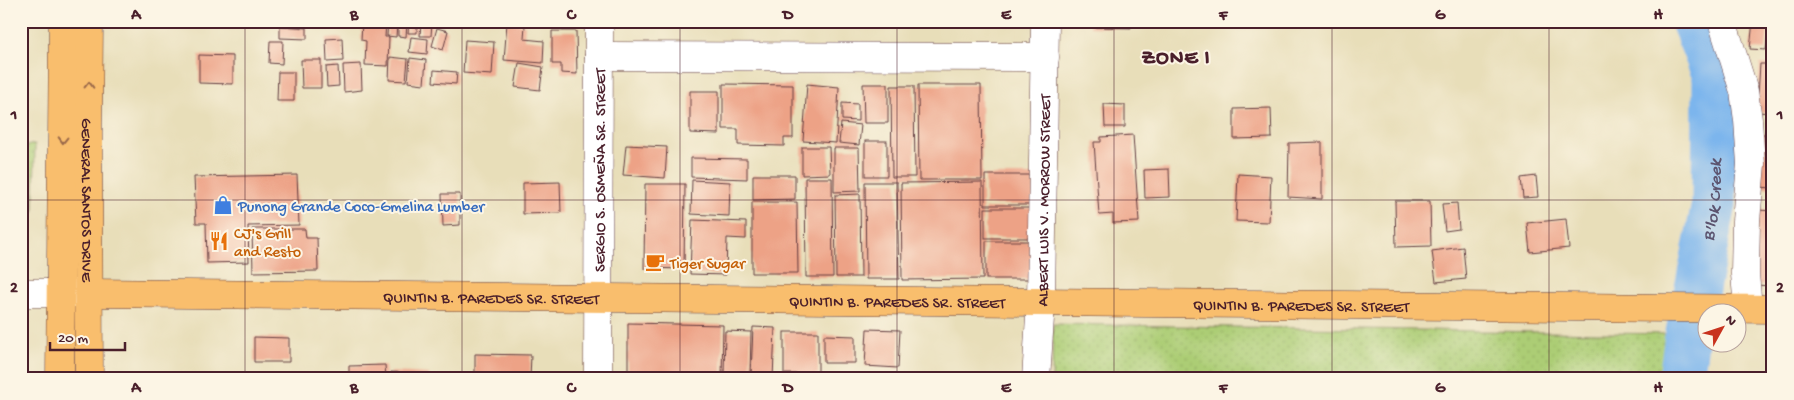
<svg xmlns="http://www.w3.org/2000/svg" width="1794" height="400" viewBox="0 0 1794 400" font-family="'Gochi Hand',sans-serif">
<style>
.grass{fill:url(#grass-dots);stroke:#7b7650}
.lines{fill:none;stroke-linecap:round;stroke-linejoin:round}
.river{stroke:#7cb5ed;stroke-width:45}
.building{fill:#eda286}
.minor-casing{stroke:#623c40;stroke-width:29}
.major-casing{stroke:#623c40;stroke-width:29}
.highway-casing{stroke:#623c40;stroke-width:29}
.minor{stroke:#fff;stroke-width:28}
.major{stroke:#f9be6d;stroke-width:28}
.highway{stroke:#f9be6d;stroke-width:28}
.oneway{stroke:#996749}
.grid{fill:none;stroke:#4a1f2b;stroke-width:1;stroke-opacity:0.55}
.labels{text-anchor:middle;stroke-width:4;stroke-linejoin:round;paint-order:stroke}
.street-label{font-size:16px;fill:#4a1f2b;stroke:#fcf5e5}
.shop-label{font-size:16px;fill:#366cbe;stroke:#fcf5e5;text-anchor:start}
.food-label{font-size:16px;fill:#c56008;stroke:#fcf5e5;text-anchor:start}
.water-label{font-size:18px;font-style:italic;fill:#5c546f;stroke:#fcf5e5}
.district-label{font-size:21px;font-weight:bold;letter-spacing:1px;fill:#4a1f2b;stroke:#fcf5e5}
.neatline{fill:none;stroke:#4a1f2b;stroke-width:2}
.grid-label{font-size:16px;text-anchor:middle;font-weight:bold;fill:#4a1f2b}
</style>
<defs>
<pattern id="grass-dots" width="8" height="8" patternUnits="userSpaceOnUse" patternTransform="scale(1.25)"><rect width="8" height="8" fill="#accd75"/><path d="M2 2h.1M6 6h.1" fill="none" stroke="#96b065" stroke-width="1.8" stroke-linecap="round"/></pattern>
</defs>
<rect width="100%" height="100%" fill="#fcf5e5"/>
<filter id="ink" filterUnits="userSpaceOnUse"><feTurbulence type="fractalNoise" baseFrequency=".02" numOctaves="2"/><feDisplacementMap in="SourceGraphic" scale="10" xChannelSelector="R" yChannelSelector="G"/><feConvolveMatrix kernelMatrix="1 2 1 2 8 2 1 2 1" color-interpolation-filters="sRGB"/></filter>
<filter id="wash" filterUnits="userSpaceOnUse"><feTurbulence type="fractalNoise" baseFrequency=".0096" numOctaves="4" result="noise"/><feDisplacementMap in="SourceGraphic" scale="20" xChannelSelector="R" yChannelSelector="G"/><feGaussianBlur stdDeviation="1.12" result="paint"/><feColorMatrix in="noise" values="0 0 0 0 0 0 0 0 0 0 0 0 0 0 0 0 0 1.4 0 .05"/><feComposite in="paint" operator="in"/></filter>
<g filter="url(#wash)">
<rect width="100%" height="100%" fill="#e8deb9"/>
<!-- grass -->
<g class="grass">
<polygon points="35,144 34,213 21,210 21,147"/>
<polygon points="1053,324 1669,334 1665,379 1052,379"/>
</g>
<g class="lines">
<!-- river -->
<path class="river" id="s1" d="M1681,379L1686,343L1714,204L1715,76L1693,21"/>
</g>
<g id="blocks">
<!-- building -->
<g class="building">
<polygon points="208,21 297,21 297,25 208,24"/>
<polygon points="362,21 386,21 385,37 389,37 388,66 365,65 366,41 361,40"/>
<polygon points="388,21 397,22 396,37 387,36"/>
<polygon points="421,21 432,22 431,36 420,36"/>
<polygon points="1090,21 1131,21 1131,28 1090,27"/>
<polygon points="1753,21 1769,21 1766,50 1750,49"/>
<polygon points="398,22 407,22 406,37 398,36"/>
<polygon points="409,23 417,23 417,33 408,33"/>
<polygon points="507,23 525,25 524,39 544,41 543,63 504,60"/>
<polygon points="280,26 307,28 307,39 280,38"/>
<polygon points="437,28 448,31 443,50 432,46"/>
<polygon points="552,31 576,31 577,74 561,73 561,64 552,64"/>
<polygon points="411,37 428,39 427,54 409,52"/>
<polygon points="342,38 343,61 327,62 326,39"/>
<polygon points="465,40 494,42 492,75 463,73"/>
<polygon points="270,41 283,41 282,64 269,63"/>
<polygon points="199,55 233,56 233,84 199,83"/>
<polygon points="390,57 408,59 406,81 389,80"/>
<polygon points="410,58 426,60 424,84 408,82"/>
<polygon points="301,60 321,60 321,88 302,88"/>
<polygon points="519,63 543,67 540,90 515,87"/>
<polygon points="361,64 362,90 344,92 343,65"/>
<polygon points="1760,64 1773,64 1773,113 1757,112"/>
<polygon points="338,66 339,86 327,87 326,67"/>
<polygon points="434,70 457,72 456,84 433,82"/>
<polygon points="278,72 294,72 294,101 277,101"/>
<polygon points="723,84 793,85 793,138 784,138 784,146 738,145 738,129 723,129"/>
<polygon points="807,84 839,87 836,143 803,141"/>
<polygon points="863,84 888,84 888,123 864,123"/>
<polygon points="918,85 981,85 982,180 919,180"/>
<polygon points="891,86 914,86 915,177 892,177"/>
<polygon points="690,91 719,91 719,134 690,133"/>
<polygon points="842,103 858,104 858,121 842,120"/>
<polygon points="1104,104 1125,105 1125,127 1105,127"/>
<polygon points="1271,108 1272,138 1234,139 1234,109"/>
<polygon points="841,123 861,125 859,145 839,143"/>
<polygon points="1759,134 1773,134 1773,188 1758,187"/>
<polygon points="1133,135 1139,222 1113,223 1113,214 1099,215 1094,142 1101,142 1101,137"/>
<rect x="865" y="141" width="22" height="35"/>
<polygon points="1322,142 1322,199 1288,197 1289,143"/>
<polygon points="626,145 667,147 665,178 623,175"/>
<polygon points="802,147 829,147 830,174 802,175"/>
<polygon points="834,148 859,148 860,191 834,192"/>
<polygon points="691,158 747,159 747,179 691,177"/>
<polygon points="1169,169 1170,197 1145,198 1144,170"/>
<polygon points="1238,174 1271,176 1269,222 1236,221"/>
<polygon points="297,175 299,225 248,226 249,262 207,263 206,223 196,223 194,177"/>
<polygon points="753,175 795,175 795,199 753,200"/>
<polygon points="985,175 1034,175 1035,205 985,205"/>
<polygon points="1536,176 1538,197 1523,198 1521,178"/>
<polygon points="805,178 832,178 833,277 806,277"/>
<polygon points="692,180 730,182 729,216 691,214"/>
<polygon points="560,182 561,213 523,214 523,183"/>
<polygon points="865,182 897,182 899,279 866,279"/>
<polygon points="982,182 983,279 902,280 901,183"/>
<polygon points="645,184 685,184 684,269 644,268"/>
<polygon points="442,194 460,194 460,225 443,226"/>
<polygon points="860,194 861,277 836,277 835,195"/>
<polygon points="1395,201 1430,201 1431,246 1396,247"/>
<polygon points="752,202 797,202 798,273 752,273"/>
<polygon points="1457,203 1459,229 1445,231 1442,204"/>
<rect x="985" y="208" width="51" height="30"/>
<polygon points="1758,210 1773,211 1773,286 1755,285"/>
<polygon points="1566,219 1569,248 1530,252 1527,223"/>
<polygon points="692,220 746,222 746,239 727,238 726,275 690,274"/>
<polygon points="252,229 305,229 306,238 317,238 318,271 253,272"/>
<rect x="986" y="241" width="49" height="38"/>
<polygon points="1463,247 1466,279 1436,282 1432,251"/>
<polygon points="628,323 723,325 722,379 628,379"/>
<polygon points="753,327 775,328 773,379 761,379 761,377 751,376"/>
<polygon points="867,329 900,330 898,368 865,366"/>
<polygon points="725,331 751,332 750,376 724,375"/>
<rect x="784" y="332" width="34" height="42"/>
<polygon points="824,335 855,336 855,363 824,363"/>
<polygon points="254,337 289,338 289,362 254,362"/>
<polygon points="475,354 531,355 530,379 475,379"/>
<polygon points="385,365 386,379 349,379 349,366"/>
<polygon points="391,372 429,374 429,379 391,379"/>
</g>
</g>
</g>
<g filter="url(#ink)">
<use href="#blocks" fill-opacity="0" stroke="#623c40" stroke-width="1"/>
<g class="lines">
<!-- minor casing -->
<g class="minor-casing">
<g id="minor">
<polyline points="1722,21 1744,91 1748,120 1751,164 1746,221 1745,274 1748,308"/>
<polyline points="599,56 1045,57"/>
<polyline points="21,293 85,293"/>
<path id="s2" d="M598,379L599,21"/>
<path id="s3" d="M1036,379L1041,302L1045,21"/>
</g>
</g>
<!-- major casing -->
<g class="major-casing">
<g id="major">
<path id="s4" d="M89,293L1773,309"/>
</g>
</g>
<!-- highway casing -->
<g class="highway-casing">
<g id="highway">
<path id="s5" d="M89,21L88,132L89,379"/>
<polyline points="60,379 63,21"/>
</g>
</g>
<!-- minor -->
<use href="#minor" class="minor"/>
<!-- major -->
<use href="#major" class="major"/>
<!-- highway -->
<use href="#highway" class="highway"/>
</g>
<!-- one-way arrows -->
<defs><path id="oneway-chevron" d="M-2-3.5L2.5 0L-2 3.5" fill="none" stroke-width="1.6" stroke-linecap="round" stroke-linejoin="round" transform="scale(1.25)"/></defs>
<g class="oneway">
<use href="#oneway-chevron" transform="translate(89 85) rotate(-89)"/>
<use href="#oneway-chevron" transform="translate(63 140) rotate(91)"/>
</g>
</g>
<!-- grid -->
<path class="grid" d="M245,21V379M462,21V379M680,21V379M897,21V379M1114,21V379M1332,21V379M1549,21V379M21,200H1773"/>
<!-- icons -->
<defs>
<g id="shop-bare" transform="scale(1.5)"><path d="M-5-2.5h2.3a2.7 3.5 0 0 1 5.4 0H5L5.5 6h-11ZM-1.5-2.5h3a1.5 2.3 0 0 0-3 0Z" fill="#3f7fe0" stroke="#fcf5e5" stroke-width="2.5" paint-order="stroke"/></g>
<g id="restaurant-bare" transform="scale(1.5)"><path d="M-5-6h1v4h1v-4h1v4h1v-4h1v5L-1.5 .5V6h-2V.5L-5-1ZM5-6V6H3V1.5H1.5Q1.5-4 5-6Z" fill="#e8710a" stroke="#fcf5e5" stroke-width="2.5" paint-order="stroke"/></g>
<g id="cafe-bare" transform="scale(1.5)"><path d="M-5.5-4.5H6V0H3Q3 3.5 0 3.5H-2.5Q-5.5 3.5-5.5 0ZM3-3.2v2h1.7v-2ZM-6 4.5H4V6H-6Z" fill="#e8710a" stroke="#fcf5e5" stroke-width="2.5" paint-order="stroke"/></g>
</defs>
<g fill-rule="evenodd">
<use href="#shop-bare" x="223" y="205"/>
<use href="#restaurant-bare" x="219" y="241"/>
<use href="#cafe-bare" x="655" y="262"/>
</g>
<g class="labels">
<!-- street labels -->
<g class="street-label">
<text dy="6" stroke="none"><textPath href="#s2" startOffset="209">SERGIO S. OSMEÑA SR. STREET</textPath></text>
<text dy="6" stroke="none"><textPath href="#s5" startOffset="179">GENERAL SANTOS DRIVE</textPath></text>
<text dy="6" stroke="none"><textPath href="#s3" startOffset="179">ALBERT LUIS V. MORROW STREET</textPath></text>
<text dy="6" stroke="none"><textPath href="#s4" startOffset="402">QUINTIN B. PAREDES SR. STREET</textPath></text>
<text dy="6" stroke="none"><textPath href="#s4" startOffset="808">QUINTIN B. PAREDES SR. STREET</textPath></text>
<text dy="6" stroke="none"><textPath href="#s4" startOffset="1212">QUINTIN B. PAREDES SR. STREET</textPath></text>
</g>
<!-- shop labels -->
<g class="shop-label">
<text x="238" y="211">Punong Grande Coco-Gmelina Lumber</text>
</g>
<!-- food labels -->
<g class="food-label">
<text x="234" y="238">CJ's Grill<tspan x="234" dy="18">and Resto</tspan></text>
<text x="670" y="268">Tiger Sugar</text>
</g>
<!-- water labels -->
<g class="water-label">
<text dy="6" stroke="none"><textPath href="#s1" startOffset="182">B'lok Creek</textPath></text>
</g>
<!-- district labels -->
<g class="district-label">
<text x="1176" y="63">ZONE I</text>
</g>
</g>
<!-- margin -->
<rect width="1794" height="400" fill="none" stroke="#fcf5e5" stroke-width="55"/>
<!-- north arrow -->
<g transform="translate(1722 328) rotate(50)"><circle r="24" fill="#fcf5e5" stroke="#b59f9b"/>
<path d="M0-4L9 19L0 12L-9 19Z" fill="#c8321e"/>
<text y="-8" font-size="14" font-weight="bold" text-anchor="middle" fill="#4a1f2b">N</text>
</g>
<!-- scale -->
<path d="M50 342v8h75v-8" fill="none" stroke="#4a1f2b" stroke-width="2.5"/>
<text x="58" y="342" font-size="15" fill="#4a1f2b" stroke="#fcf5e5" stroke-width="4" paint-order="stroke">20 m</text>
<rect x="28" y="28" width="1738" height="344" class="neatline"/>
<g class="grid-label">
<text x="136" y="19">A</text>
<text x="354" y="19">B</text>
<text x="571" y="19">C</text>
<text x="788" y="19">D</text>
<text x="1006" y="19">E</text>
<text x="1223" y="19">F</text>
<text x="1440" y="19">G</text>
<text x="1658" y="19">H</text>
<text x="14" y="119">1</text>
<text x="1780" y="119">1</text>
<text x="14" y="292">2</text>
<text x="1780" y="292">2</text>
<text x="136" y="392">A</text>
<text x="354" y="392">B</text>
<text x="571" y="392">C</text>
<text x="788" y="392">D</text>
<text x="1006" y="392">E</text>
<text x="1223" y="392">F</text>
<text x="1440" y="392">G</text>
<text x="1658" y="392">H</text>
</g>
</svg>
